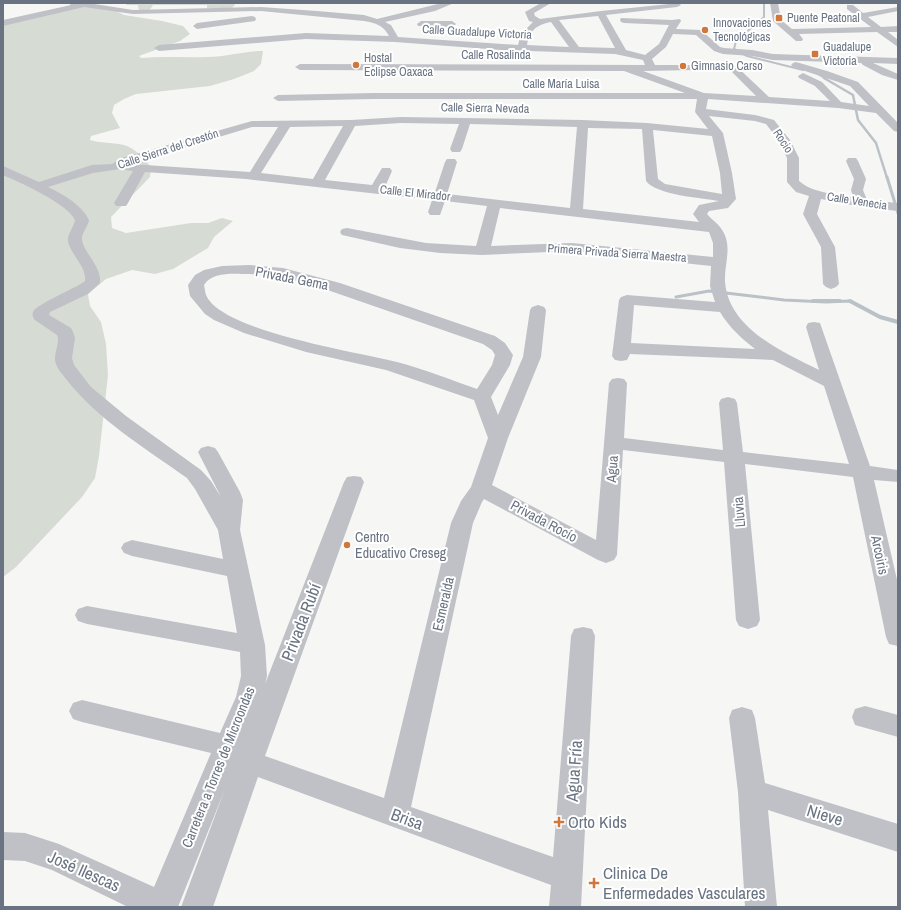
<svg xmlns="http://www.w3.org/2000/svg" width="901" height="910" viewBox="0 0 901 910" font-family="'Archivo Narrow',sans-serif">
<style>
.green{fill:#d6dbd4}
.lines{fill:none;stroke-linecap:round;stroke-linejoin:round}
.stream-far3{stroke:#bac1c7;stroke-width:2}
.stream-far2{stroke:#bac1c7;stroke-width:2.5}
.stream-far1{stroke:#bac1c7;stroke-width:3}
.stream{stroke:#bac1c7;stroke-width:4}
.minor{fill:#bfc1c6;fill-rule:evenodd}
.poi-dot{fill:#cf773c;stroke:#fff;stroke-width:1.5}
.labels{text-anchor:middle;stroke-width:4;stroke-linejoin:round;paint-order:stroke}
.far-poi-label{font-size:12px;fill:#697382;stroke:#fff;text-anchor:start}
.far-street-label{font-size:12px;fill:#697382;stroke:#fff}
.street-label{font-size:14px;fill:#697382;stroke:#fff}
.poi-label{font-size:14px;fill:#697382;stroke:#fff;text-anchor:start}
.near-street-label{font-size:17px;fill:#697382;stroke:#fff}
.near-poi-label{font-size:17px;fill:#697382;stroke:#fff;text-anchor:start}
</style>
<rect width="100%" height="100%" fill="#f6f7f4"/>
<!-- green -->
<g class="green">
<polygon points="124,3 242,3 236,3 232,8 207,8 207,5 153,5 149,11 139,11 138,5 127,5"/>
<path d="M80,7H108L124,15L162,21L183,26L190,34L180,41L139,56L141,58C163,56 185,58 207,57C226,57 244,51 263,51L261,64L254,71L234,79L210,86L136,94L124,99L114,105L112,113L120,128L91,136L90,140C102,144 117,142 127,146C136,150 145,159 151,167L150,177L111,217L112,228L126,233L191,223H208L222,218L233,221L214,237L208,248L173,269L155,274L132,270L106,279L88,294L90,306L101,322L106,344L108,375L99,456L95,478L82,497L16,567L3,577V22Z"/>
</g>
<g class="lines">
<!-- stream-far3 -->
<g class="stream-far3">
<polyline points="764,3 764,17 736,41 734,49 747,56 803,70"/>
<polyline points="818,74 826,79"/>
</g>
<!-- stream-far2 -->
<polyline class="stream-far2" points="824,78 853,95 858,120 876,143 887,178"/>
<!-- stream-far1 -->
<g class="stream-far1">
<polyline points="887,177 898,213"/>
<polyline points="676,297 709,291 784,300 826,302 849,301 852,302"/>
</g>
<!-- stream -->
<g class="stream">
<polyline points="813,301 840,301"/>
<polyline points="850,301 880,317 898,322"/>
</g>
<!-- minor -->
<g class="minor">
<path d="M68,3H88L133,10L261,7L317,11L364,15L377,19L442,3H454L435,11L385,22L391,25L398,37L518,45L521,34L533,22L529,21L525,12L541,3H551L534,13L535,16L540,19L601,11L679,3L681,5L677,7L606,15L626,50L645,55L659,44L669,25L624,23L621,22L620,20L621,18L672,20L680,19L681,21L676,29L701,30L720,47L724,48L752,50L773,54L898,58V64L873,63L898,74V80L882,75L863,65L861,63L773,60L752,56L723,54L714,51L696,35L673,34L666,47L652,59L655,65H691L696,68L694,70L643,71L704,93L756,96L727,67L732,64L735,65L769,97L830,101L815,86L799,78L798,76L803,73L822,82L841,102L869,106L850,86L793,67L791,65L793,63L796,62L827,71L858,82L898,123V132L894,131L876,113L838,108L708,99L706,109L755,115L774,120L790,140L799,158V181C813,193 835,194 853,197L851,190L854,179L846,161L848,158H856L858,161L866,179L863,190L867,200L898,203V211L861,207L821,199L817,214L835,247L839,284L836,287L831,289L826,287L823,284L821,247L803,214L809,196L796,192L787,182V158L779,141L766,124L755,121L709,116L723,133L732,173L736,199L728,208L709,211L707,214C711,219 716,222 720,227C734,244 724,263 725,282C729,329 783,352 819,370L806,327L808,323L814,322L820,323L870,466L898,470V482L874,480L898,584V646L889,644L886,637L853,477L745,464L760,620L757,626L748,629L739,626L736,620L724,462L623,450L617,555L614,560L606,563L598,560L484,499L482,502L473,523L411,807L553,857L571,636L574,629L583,627L592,629L595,636L581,907H549L551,885L258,777L213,907H181L225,789L178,907H128L52,870L25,861L3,860V832L25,833L59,844L154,887L211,753L82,722L73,719L69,711L73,703L82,700L220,733L236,697L241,676L240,652L87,624L78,621L75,615L78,609L87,606L237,633L227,576L132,556L124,553L121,548L124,543L132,540L223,559L218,530L195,489L187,478C145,448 98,420 66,379C63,375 58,370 56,364C52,354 61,344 57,335L35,320C33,318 32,315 33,312C36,304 75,289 85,281C87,265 67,252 68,238C69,232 74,226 75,220C67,203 21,183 3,175V166L39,182L92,165L112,164L122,158L252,121L351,120L401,117L583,120L647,123L708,129L695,112L697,99H374L278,101L273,98L278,95L374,93H685L624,71L300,70L295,67L300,64L645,65L643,60L615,54L501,50L395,42L306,39L159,51L154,48L159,45L306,33L389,36C383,25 376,23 364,21L261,11L133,14L84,7L3,26V20L71,5ZM598,16L615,48L579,47L559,20ZM551,22L569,47L527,45C530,30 536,25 551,22ZM401,123L459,124L450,149L452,152H460L462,149L470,124L577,127L570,208L447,194L457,162L455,159H447L445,162L435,192L385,187L392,171L390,168H382L372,185L325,180L355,126ZM343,126L313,179L261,173L290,127ZM252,127H278L250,172L130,164ZM588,128L642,129L646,181C656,195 702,198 719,201L699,205L693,214L699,222L583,209ZM653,130L712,136L720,173L722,194L665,184L658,179ZM120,169L133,171L114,203L116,206H126L128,203L145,172L246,179L432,200L428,212L430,215H440L445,201L487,206L476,246L426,243L347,228L342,229L340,232L342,235L400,248L440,253L482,255L572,251L711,266L710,286L715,302L627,295L621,297L619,300L612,356L615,360L621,361L627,360L630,354L773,360L824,386L849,464L743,452L737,403L735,399L728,397L721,399L719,403L723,450L624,438L627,383L624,379L618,378L612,379L609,383L596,540L492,485L508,438L541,357L546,310L544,307L538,305L532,307L530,310L523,357L498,415L491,397L510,365L513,355L505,343L495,336L340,283L283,268L249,265L222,266L204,270L195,275L188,285L190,296L205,314L214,320L244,333L306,352L386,370L474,400L488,438L471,487L461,501L451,523L384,798L265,756L364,482L361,477L354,476L347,477L344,482L265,684L267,676L265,645L240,530L243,500L240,492L218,452L215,448L208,446L201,448L198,452L221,497L211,481L201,470L126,416L91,387L74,365L72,358L75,338L73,332L71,328L49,315L50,312L88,294L100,283C102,265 81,251 82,237C83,232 88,226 89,220C81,204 64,195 48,187L93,173ZM500,208L709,232L713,243V257L572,243L491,246ZM249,274L283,277L316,286L483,344L492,350L495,355L492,365L477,389C451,380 424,369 397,362C358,352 226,332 207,297C205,294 205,289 204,285C212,271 235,274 249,274ZM634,305L720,312C729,327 741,338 755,349L631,343Z"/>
<polygon points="770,3 778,3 781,20 792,29 871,27 847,9 847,5 853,5 863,13 898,7 898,11 868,17 881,27 898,26 898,32 888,32 898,40 898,47 877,32 799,34 803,39 802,41 796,41 773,21"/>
<polygon points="252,16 255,17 256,19 255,21 197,29 193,26 197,23"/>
<polygon points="421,21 452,21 456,24 452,27 418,26 417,24"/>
<polygon points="865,706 898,715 898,737 855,725 852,717 855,709"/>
<polygon points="742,707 752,710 755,718 765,783 898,824 898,852 768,810 777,907 745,907 738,792 729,718 732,710"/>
</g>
</g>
<!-- markers -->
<g class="poi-dot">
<rect x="775" y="14" width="8" height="8" rx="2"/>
<circle cx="705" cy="30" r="4"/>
<rect x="811" y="50" width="8" height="8" rx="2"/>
<circle cx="356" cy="65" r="4"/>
<circle cx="683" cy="66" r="4"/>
<circle cx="347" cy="545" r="4"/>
<path d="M557 816h4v4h4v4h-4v4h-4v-4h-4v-4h4z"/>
<path d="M592 877h4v4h4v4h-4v4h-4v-4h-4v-4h4z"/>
</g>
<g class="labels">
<!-- far-poi labels -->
<g class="far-poi-label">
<text x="787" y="22">Puente Peatonal</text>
<text x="713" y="27">Innovaciones<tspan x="713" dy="14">Tecnológicas</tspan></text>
<text x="823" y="51">Guadalupe<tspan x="823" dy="14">Victoria</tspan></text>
<text x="364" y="62">Hostal<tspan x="364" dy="14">Eclipse Oaxaca</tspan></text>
<text x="691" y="70">Gimnasio Carso</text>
</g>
<!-- far-street labels -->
<g class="far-street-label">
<text transform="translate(477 32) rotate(3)" y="4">Calle Guadalupe Victoria</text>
<text x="496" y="59">Calle Rosalinda</text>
<text x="561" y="88">Calle María Luisa</text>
<text transform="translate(485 108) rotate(1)" y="4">Calle Sierra Nevada</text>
<text transform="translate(783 141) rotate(57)" y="4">Rocio</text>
<text transform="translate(168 149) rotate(-18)" y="4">Calle Sierra del Crestón</text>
<text transform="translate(415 193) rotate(6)" y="4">Calle El Mirador</text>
<text transform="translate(857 201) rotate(9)" y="4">Calle Venecia</text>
<text transform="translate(617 253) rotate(4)" y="4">Primera Privada Sierra Maestra</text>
</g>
<!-- street labels -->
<g class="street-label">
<text transform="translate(292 278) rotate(11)" y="5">Privada Gema</text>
<text transform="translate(612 469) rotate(-86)" y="5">Agua</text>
<text transform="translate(739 512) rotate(-95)" y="5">Lluvia</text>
<text transform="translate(544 521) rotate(28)" y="5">Privada Rocío</text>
<text transform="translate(880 555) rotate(78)" y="5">Arcoiris</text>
<text transform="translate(443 604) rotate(-77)" y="5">Esmeralda</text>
<text transform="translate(218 767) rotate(-68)" y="5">Carretera a Torres de Microondas</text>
</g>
<!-- poi labels -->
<g class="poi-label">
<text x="355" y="542">Centro<tspan x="355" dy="16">Educativo Creseg</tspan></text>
</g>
<!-- near-street labels -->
<g class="near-street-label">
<text transform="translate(301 622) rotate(-69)" y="6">Privada Rubí</text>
<text transform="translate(574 771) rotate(-86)" y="6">Agua Fría</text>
<text transform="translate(825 815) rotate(17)" y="6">Nieve</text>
<text transform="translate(407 819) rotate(20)" y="6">Brisa</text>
<text transform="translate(84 871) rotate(24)" y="6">José Ilescas</text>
</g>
<!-- near-poi labels -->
<g class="near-poi-label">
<text x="568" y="828">Orto Kids</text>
<text x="603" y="879">Clinica De<tspan x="603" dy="20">Enfermedades Vasculares</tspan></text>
</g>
</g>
<!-- border -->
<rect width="901" height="910" fill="none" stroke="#697382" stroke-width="8"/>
</svg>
